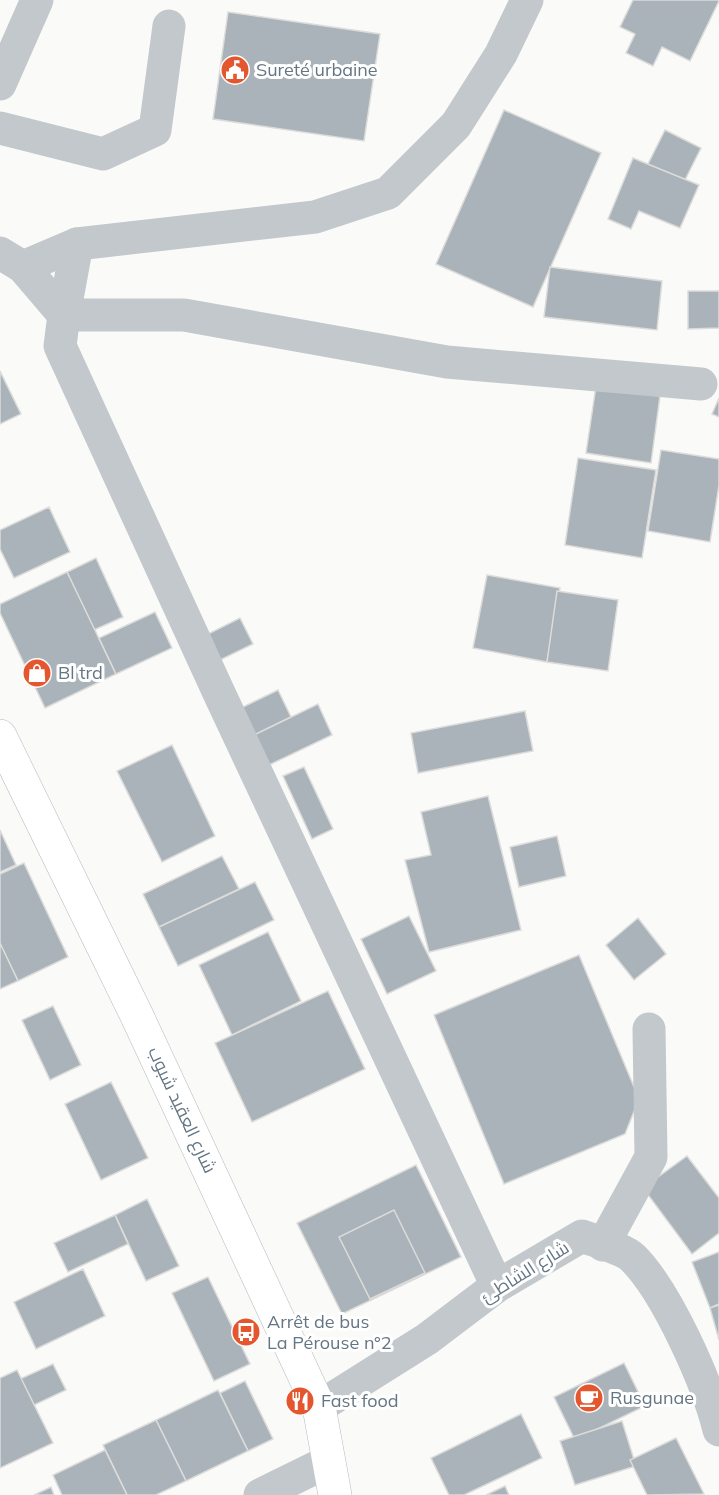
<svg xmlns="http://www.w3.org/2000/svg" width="719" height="1495" viewBox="0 0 719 1495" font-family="Mulish,Cairo,sans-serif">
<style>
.building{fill:#aab3b9;stroke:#dcdcda;stroke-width:1.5}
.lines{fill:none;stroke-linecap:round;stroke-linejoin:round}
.major-casing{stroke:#b5babe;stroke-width:34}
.minor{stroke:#c3c8cc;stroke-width:33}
.major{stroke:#fff;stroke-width:33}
.labels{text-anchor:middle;stroke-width:6;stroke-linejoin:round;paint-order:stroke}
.poi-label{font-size:18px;fill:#657683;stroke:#fff;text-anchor:start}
.street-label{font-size:18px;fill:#657683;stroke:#fff}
</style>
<rect width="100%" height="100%" fill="#fafaf8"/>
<!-- building -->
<g class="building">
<polygon points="633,0 719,0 719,1 690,61 662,47 653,66 626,53 635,34 620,27"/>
<polygon points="228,12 380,34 364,141 213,119"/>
<polygon points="504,110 601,153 533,307 436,264"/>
<polygon points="665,130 701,148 683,184 647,166"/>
<polygon points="633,158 699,185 680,228 639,211 631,229 608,219"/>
<polygon points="550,267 662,281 657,330 544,317"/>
<polygon points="688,291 719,291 719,328 688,329"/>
<polygon points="0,371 21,414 0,424"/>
<polygon points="596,386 660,396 651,463 586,453"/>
<polygon points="719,398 719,417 712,414"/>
<polygon points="661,450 719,459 719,485 710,542 648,531"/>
<polygon points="578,458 656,470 642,558 565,545"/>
<polygon points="49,507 70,552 14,578 0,549 0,530"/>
<polygon points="96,558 123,617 94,630 67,572"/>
<polygon points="67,572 116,674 45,708 0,613 0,604"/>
<polygon points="487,575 560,588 547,662 473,648"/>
<polygon points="557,591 618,600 608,671 547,662"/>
<polygon points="155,612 172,648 116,674 99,638"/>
<polygon points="240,618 253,644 220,660 208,634"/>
<polygon points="278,690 291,717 254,735 241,708"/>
<polygon points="318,704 332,735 269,765 254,735"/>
<polygon points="525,711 533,751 418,773 411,733"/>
<polygon points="172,745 215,836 162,862 117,771"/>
<polygon points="304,767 333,829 312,839 283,776"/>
<polygon points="488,796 521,930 429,952 405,860 431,855 421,812"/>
<polygon points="0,830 16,865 0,872"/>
<polygon points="557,836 566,876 519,887 510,847"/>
<polygon points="222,856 239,889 159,927 143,894"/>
<polygon points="24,863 68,957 18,981 0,944 0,874"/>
<polygon points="255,882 274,920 178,966 159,927"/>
<polygon points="409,916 436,971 387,994 361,939"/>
<polygon points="638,918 666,954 634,980 606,945"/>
<polygon points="268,932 301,1001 232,1035 199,965"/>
<polygon points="0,943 18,981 0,989"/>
<polygon points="579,955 639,1099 625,1134 504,1184 434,1015"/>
<polygon points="328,991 365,1069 252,1122 215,1043"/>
<polygon points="53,1006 81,1065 50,1080 22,1020"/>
<polygon points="111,1082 148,1158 101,1180 65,1104"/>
<polygon points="687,1156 719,1198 719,1233 692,1254 643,1188"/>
<polygon points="416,1165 461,1257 342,1314 297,1223"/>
<polygon points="147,1199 179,1266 146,1281 115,1215"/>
<polygon points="394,1210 425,1273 370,1299 339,1237"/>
<polygon points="115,1215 128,1244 68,1272 54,1243"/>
<polygon points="719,1252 719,1304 710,1308 692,1262"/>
<polygon points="83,1269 105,1316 36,1349 14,1302"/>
<polygon points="208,1277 250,1364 214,1381 172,1293"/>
<polygon points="719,1305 719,1340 710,1308"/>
<polygon points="624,1363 645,1406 575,1440 554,1397"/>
<polygon points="53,1364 66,1390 0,1421 0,1388"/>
<polygon points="17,1370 53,1443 0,1468 0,1378"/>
<polygon points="245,1381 273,1439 248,1451 220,1393"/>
<polygon points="218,1390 248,1451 186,1481 156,1420"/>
<polygon points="521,1414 542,1458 464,1495 449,1495 431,1458"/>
<polygon points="156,1420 186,1481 156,1495 127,1495 103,1445"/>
<polygon points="622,1421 636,1466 575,1485 560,1441"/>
<polygon points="676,1438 704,1494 647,1495 630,1460"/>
<polygon points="105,1450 127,1495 62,1495 53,1475"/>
<polygon points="505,1486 509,1495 486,1495"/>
<polygon points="51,1487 54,1495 34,1495"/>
</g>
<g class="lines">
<!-- major casing -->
<g class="major-casing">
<polyline id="major" points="0,736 137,1016 319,1407 335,1495"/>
</g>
<!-- minor -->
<g class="minor">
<polyline points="0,84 37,0"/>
<polyline points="0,128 103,154 155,130 169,26"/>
<polyline points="0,253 23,267 64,315"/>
<polyline points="23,267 77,244 315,217 388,193 456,125 501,54 527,0"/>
<polyline points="64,315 77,244"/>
<polyline points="603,1245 651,1157 649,1029"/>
<polyline points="497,1286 219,693 60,346 64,315 184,315 447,362 701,384"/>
<path d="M319,1407L427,1339L497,1286L582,1236C595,1241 624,1249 633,1258C667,1292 708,1384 719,1430"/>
<polyline points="260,1495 327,1462"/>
</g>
<!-- major -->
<use href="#major" class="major"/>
</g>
<!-- icons -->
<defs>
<g id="civic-disc" transform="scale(1.5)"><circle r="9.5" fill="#e4572e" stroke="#fff"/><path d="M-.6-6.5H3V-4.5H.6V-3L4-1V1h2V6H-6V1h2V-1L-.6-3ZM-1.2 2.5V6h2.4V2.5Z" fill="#fff"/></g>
<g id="shop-disc" transform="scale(1.5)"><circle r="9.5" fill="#e4572e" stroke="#fff"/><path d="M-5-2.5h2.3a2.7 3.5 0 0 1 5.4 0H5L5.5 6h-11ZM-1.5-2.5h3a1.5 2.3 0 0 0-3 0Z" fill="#fff"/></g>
<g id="bus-disc" transform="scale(1.5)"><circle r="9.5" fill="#e4572e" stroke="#fff"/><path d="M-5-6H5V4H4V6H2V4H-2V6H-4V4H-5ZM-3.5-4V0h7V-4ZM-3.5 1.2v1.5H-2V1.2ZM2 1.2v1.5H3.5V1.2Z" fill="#fff"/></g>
<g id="cafe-disc" transform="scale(1.5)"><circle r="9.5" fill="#e4572e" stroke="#fff"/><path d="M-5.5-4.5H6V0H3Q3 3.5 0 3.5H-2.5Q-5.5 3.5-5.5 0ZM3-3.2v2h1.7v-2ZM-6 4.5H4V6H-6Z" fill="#fff"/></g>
<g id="restaurant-disc" transform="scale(1.5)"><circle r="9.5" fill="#e4572e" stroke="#fff"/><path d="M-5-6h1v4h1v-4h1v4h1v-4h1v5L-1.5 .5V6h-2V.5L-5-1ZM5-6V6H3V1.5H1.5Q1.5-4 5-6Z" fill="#fff"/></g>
</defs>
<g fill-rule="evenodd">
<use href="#civic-disc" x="235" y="70"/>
<use href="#shop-disc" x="37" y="673"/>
<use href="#bus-disc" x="246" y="1332"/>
<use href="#cafe-disc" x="589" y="1398"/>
<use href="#restaurant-disc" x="300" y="1401"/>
</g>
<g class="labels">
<!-- poi labels -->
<g class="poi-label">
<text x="256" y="76">Sureté urbaine</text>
<text x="58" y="679">Bl trd</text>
<text x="267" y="1328">Arrêt de bus<tspan x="267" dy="21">La Pérouse n°2</tspan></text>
<text x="610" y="1404">Rusgunae</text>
<text x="321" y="1407">Fast food</text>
</g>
<!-- street labels -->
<g class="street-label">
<text transform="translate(182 1110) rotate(65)" y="6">شارع العقيد شبوب</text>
<text transform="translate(525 1272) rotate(-32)" y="6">شارع الشاطئ</text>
</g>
</g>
</svg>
